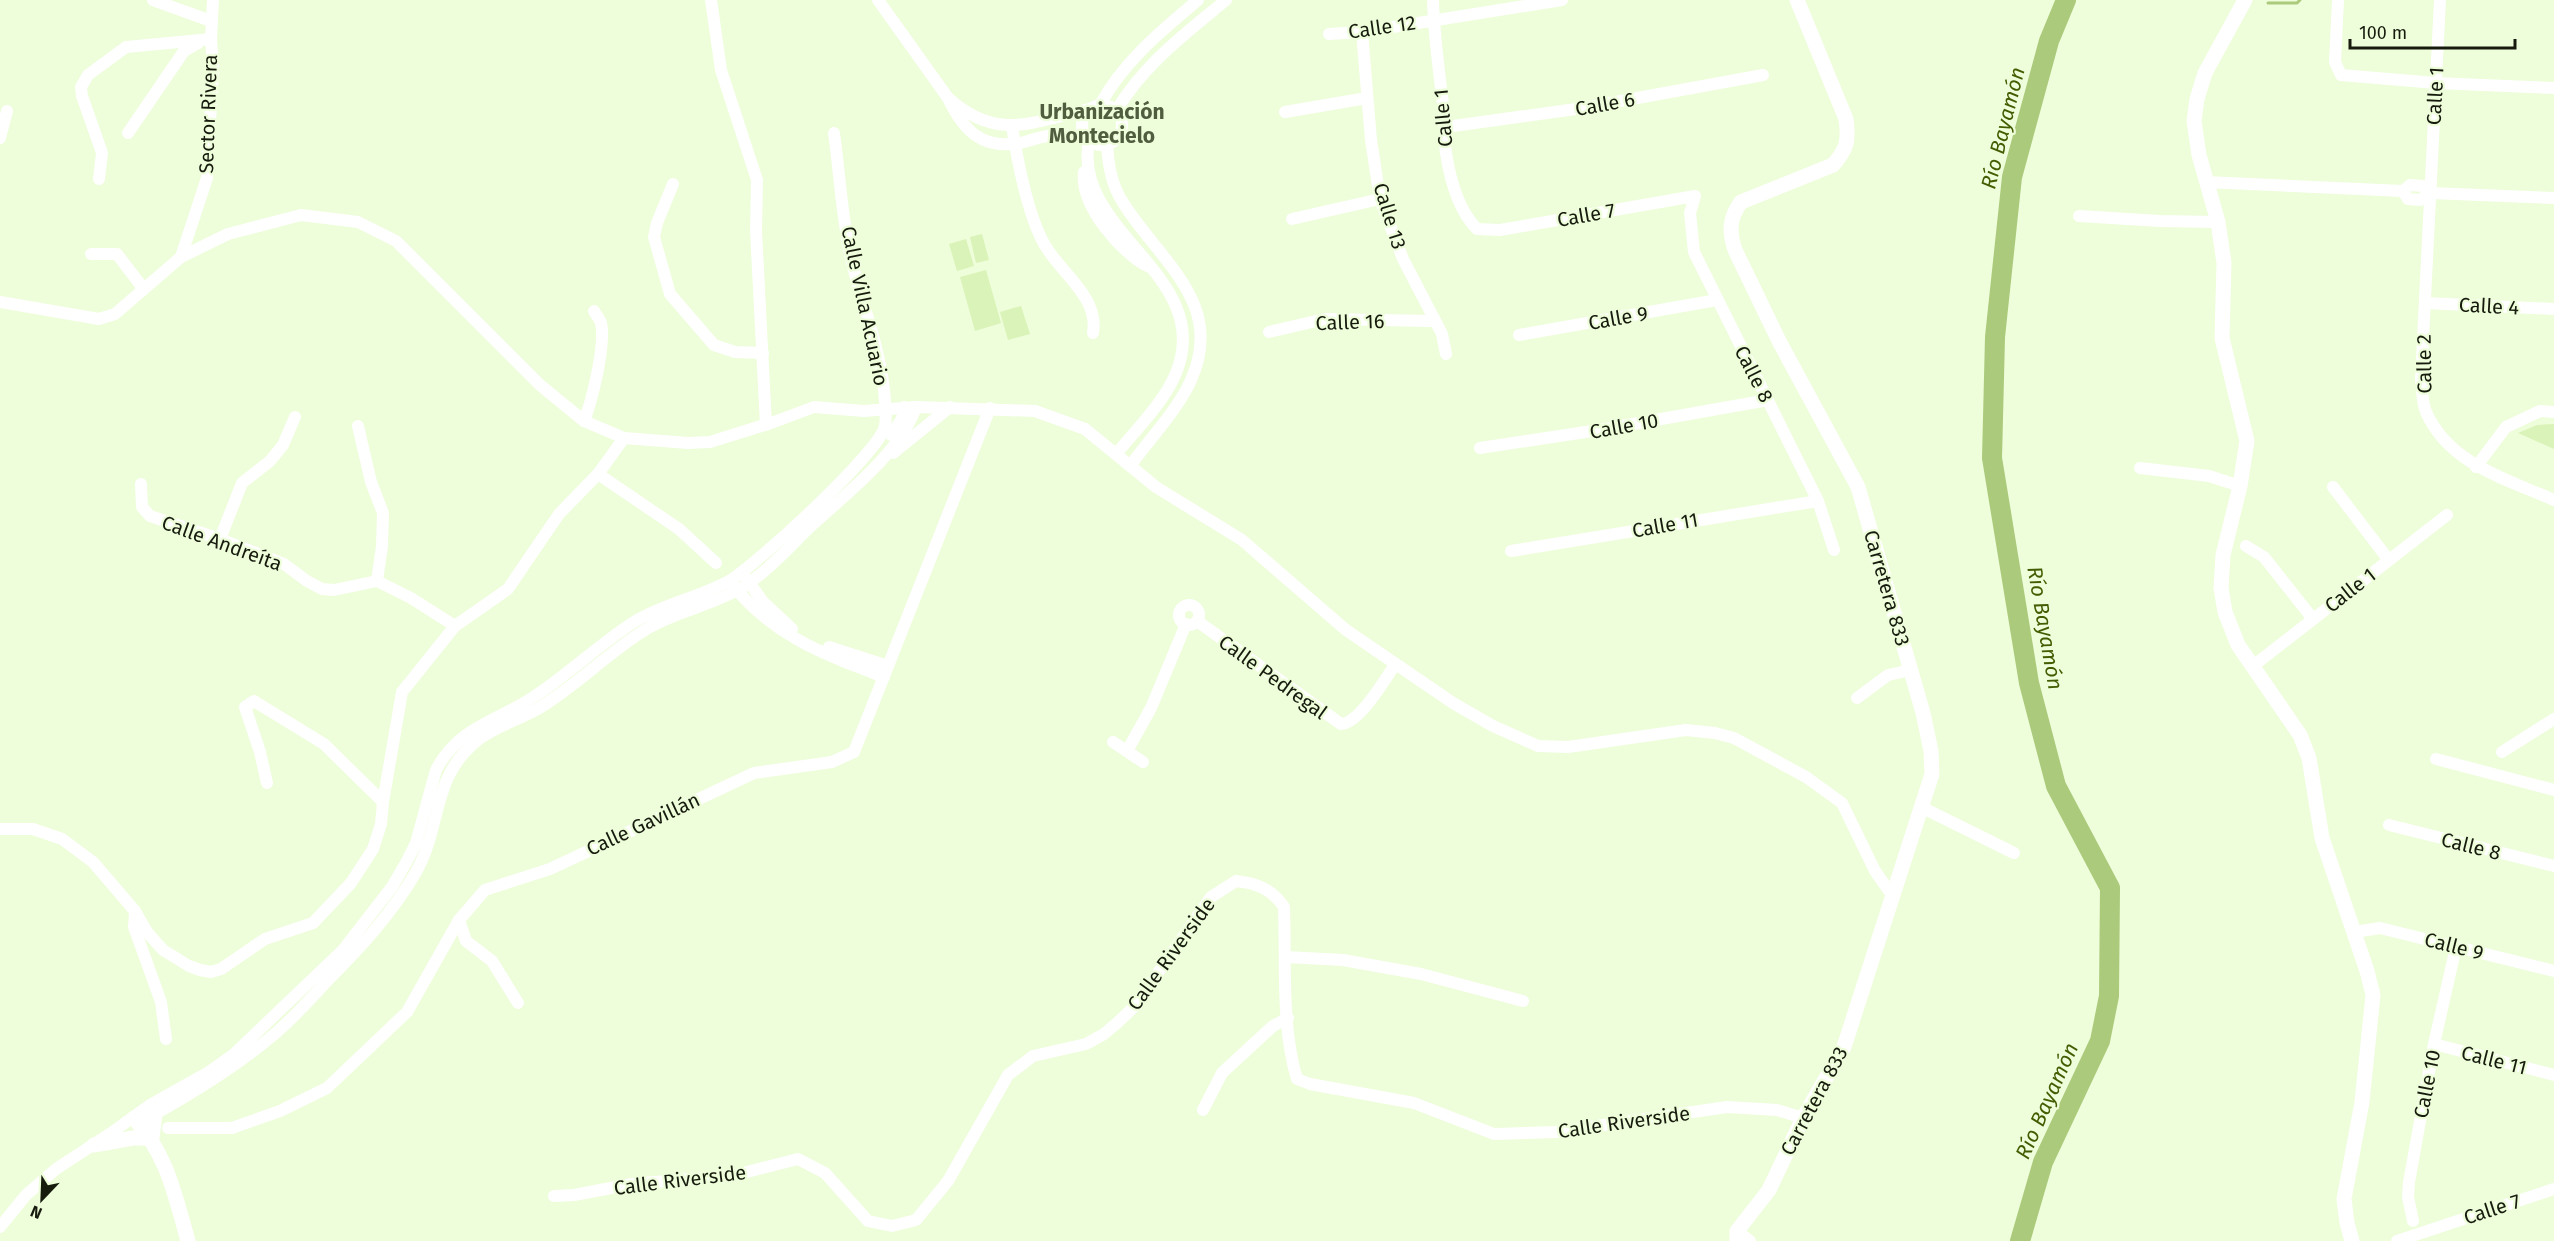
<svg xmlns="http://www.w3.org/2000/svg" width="2554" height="1241" viewBox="0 0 2554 1241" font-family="'Fira Sans',sans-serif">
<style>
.green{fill:#daf3b8}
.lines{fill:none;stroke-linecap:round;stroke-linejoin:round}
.stream{stroke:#abca7b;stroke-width:3}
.river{stroke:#abca7b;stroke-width:20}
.minor{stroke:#fff;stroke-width:12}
.tertiary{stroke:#fff;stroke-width:15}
.labels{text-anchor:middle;stroke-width:4.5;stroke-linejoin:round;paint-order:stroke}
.street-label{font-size:20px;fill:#161b0e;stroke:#eefdda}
.neighbourhood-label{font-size:21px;font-weight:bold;fill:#515d3f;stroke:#eefdda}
.water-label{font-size:21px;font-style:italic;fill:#435d02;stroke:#eefdda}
</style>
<rect width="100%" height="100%" fill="#eefdda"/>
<!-- green -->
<g class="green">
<polygon points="982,234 989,260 976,263 970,237"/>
<polygon points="966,239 974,266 957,271 949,244"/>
<polygon points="986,270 1001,323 975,331 960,277"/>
<polygon points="1021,306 1030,334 1008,340 1000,312"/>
<polygon points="2554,424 2554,449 2518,433 2537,425"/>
</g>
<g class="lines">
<!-- stream -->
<polyline class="stream" points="2268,3 2297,3 2300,0"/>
<!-- river -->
<polyline class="river" points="2020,1241 2043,1162 2100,1041 2109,996 2110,888 2056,786 2029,683 1992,458 1995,337 2012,177 2049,41 2066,0"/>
<!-- minor -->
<g class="minor">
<polyline points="153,0 211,21"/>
<polyline points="711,0 721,70 757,180 756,231 766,425"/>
<polyline points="878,0 948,98"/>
<path d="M1433,0C1434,37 1439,74 1444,111C1445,125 1444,140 1446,153C1450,179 1459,211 1477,229L1500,230L1695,196L1690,213L1694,252L1818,501L1834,550"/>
<polyline points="2338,0 2335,62 2341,75 2436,83 2554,88"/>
<path d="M2440,0L2421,379C2422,389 2422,402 2426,412C2449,464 2506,479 2554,500"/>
<polyline points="1362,32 1371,140 1380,199 1403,259 1442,334 1446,354"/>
<polyline points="1329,34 1362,32 1562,0"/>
<path d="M1100,105C1123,62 1161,31 1198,0"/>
<circle cx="1102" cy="125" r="20"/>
<path d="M1116,111C1144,64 1185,34 1226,0"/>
<polyline points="1285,112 1367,98"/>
<path d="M1012,126C1017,159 1029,223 1048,250C1065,276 1099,299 1093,333"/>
<polyline points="1446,127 1583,108 1763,75"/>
<polyline points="128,133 184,51 198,43"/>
<path d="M1085,136C1073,136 1060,135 1048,136C1038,137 1029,141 1020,143C982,150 963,130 948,98C998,142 1031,122 1089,109"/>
<polyline points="0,138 7,111"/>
<path d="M1089,141C1071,232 1216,275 1176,373C1165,401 1135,431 1116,454"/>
<path d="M1107,144C1108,164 1111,184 1122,201C1158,260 1226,302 1191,380C1179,408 1148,441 1130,466"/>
<path d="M1084,172C1080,206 1121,253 1149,267"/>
<polyline points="99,179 102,153 82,96 81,87 88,75 126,47 211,39"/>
<polyline points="2206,182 2403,191 2410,185 2423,186 2430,193"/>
<polyline points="673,184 657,223 654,237 670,294 714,345 735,352 763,353"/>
<polyline points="2403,191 2408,199 2420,200 2430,193 2554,198"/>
<polyline points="2079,216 2160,221 2218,222"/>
<polyline points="1292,219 1380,199"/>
<polyline points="91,254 117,254 143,288"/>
<polyline points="181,257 207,178 213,66 211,39 213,0"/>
<polyline points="0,302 99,319 115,314 181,257 228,234 301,215 358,222 396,241 540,385 584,421 624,438 688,443 710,442 774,422 814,407 864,411 916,407 1035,411 1085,429 1156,487 1242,540 1346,630 1453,703 1493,726 1538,746 1568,747 1686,730 1715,733 1734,738 1806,777 1842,803 1875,871 1892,895"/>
<polyline points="2425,303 2554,309"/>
<polyline points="1269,332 1325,319 1433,321"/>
<polyline points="1519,335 1717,300"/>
<path d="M584,421C592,401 606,344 601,323C600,319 596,315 594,311"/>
<polyline points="358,426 371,482 383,513 382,546 377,581"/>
<polyline points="891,435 902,419 904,407"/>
<polyline points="1480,448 1605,429 1768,400"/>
<polyline points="893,453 950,407"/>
<polyline points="2476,467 2506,427 2540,411 2554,412"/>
<polyline points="2140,468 2209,476 2240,486"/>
<polyline points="598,474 679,529 716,563"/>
<polyline points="141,484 142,507 150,516 220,539 284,564 307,581 322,589 334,590 377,581 411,598 455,626"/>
<polyline points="2333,487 2388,559"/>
<polyline points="220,539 242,483 270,461 283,445 295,417"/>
<polyline points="2246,546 2264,557 2313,619"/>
<polyline points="1511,551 1818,501"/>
<polyline points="746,578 763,602 792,629"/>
<path d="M732,584C773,636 824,654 884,677"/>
<circle cx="1189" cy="615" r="10"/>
<path d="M1197,621L1341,724C1360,723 1384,680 1395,665"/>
<polyline points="829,647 888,666"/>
<polyline points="2253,666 2447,515"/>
<polyline points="1857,698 1888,675 1911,670"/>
<polyline points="1113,742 1143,762"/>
<polyline points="1127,751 1151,708 1186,624"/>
<polyline points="2502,752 2554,719"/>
<polyline points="2436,759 2554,790"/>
<polyline points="267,783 260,752 245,707 254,701 324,744 383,802"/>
<polyline points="1921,807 2014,853"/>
<polyline points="2389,825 2554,866"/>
<polyline points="0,829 33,829 62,839 93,862 135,911 147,932 163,950 189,966 200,970 211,972 221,969 265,939 313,923 351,883 373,849 381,824 383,802 402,692 455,626 508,589 559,514 598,474 624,438"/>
<polyline points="135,912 134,927 161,1002 166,1039"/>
<polyline points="459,920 466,941 492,961 518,1003"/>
<polyline points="2354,932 2380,928 2554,971"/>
<polyline points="1286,957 1343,960 1421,974 1523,1001"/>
<polyline points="2434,1044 2554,1075"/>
<polyline points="1203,1110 1222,1073 1273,1026 1288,1018"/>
<path d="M147,1115L155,1114C196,1091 235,1067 271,1037C292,1020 310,999 328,980C361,947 393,912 416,872C443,824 430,777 479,739C498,725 521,719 541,707C578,684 608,653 645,630C675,611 712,606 743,587C768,571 789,547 811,526C847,493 900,453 916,407"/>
<polyline points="168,1128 232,1128 280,1111 327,1088 407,1012 459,920 485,890 550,869 754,773 832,762 854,752 990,408"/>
<path d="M554,1196L574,1195L632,1184L735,1175L798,1159L825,1173L868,1221L892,1226L916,1220L948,1181L1008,1075L1033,1056L1086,1044L1104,1034L1117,1023L1135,1006L1211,897L1236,881C1256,883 1272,889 1284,907C1286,961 1281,1027 1297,1079L1310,1084L1414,1103L1494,1134L1556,1132L1727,1107L1777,1110L1803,1118"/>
<polyline points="2413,1221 2408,1197 2409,1182 2434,1044 2456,947"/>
<path d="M0,1227L26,1195L56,1169L111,1133L150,1105L209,1072L233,1055L343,950L392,887L407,861L416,843L436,770C459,727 495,722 532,698C568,675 598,645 634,622C663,604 698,598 729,581C755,566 880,452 885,426C887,414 885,402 884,390C879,346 863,306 852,263C842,221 840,176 834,133"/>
<polyline points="1737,1231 1750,1241"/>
<polyline points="2397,1241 2554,1189"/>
</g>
<!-- tertiary -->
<g class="tertiary">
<polyline points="2245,0 2205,73 2197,99 2194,121 2199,155 2218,222 2224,263 2222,338 2247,441 2240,486 2223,555 2221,588 2225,612 2238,645 2300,735 2309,758 2322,838 2367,971 2373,995 2362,1102 2344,1199 2347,1223 2352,1241"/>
<path d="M134,1118C168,1157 174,1192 188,1241"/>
<polyline points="94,1145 133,1138 152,1138 155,1114"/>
<path d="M1737,1241V1231L1769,1190L1803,1118L1844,1047L1932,774L1931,751L1923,713L1858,487L1779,341L1735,250C1729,232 1729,218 1741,202L1833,165C1847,149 1849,141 1846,119L1797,0"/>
</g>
</g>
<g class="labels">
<!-- street labels -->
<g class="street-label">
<text transform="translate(1382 27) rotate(-8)" y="7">Calle 12</text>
<text transform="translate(2435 96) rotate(-87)" y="7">Calle 1</text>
<text transform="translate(1605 104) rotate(-10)" y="7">Calle 6</text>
<text transform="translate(208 114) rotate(-88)" y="7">Sector Rivera</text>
<text transform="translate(1443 118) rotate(-95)" y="7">Calle 1</text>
<text transform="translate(1586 215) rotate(-10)" y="7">Calle 7</text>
<text transform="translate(1390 216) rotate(73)" y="7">Calle 13</text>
<text transform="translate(865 306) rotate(78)" y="7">Calle Villa Acuario</text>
<text transform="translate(2489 306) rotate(3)" y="7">Calle 4</text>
<text transform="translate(1618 318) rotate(-10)" y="7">Calle 9</text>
<text transform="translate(1350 322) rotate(-2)" y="7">Calle 16</text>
<text transform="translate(2424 364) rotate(-91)" y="7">Calle 2</text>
<text transform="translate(1754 374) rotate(63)" y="7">Calle 8</text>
<text transform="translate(1624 426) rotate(-10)" y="7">Calle 10</text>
<text transform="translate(1665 525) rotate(-10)" y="7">Calle 11</text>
<text transform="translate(222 543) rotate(20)" y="7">Calle Andreíta</text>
<text transform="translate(1887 588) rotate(74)" y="7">Carretera 833</text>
<text transform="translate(2350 590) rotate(-38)" y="7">Calle 1</text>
<text transform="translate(1273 677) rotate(36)" y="7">Calle Pedregal</text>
<text transform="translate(643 824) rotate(-25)" y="7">Calle Gavillán</text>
<text transform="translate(2471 846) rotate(14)" y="7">Calle 8</text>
<text transform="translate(2454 946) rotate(14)" y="7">Calle 9</text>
<text transform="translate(1171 954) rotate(-54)" y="7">Calle Riverside</text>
<text transform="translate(2494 1060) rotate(14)" y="7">Calle 11</text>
<text transform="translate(2427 1084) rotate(-79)" y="7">Calle 10</text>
<text transform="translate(1814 1101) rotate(-62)" y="7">Carretera 833</text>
<text transform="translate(1624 1122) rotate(-8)" y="7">Calle Riverside</text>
<text transform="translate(680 1180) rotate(-7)" y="7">Calle Riverside</text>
<text transform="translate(2492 1209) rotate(-18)" y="7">Calle 7</text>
</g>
<!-- neighbourhood labels -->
<g class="neighbourhood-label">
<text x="1102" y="119">Urbanización<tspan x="1102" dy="24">Montecielo</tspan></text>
</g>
<!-- water labels -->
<g class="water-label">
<text transform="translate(2003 128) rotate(-76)" y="7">Río Bayamón</text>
<text transform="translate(2045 628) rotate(80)" y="7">Río Bayamón</text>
<text transform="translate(2047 1101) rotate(-66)" y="7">Río Bayamón</text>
</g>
</g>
<!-- north arrow -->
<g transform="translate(42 1199) rotate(203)" stroke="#eefdda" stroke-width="4.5" paint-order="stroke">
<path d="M0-4.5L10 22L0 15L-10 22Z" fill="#161b0e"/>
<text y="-9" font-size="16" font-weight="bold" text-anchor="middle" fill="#161b0e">N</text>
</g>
<!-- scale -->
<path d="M2350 39v9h165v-9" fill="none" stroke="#161b0e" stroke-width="3"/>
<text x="2359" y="39" font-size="18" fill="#161b0e" stroke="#eefdda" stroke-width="4.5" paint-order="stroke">100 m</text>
</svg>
